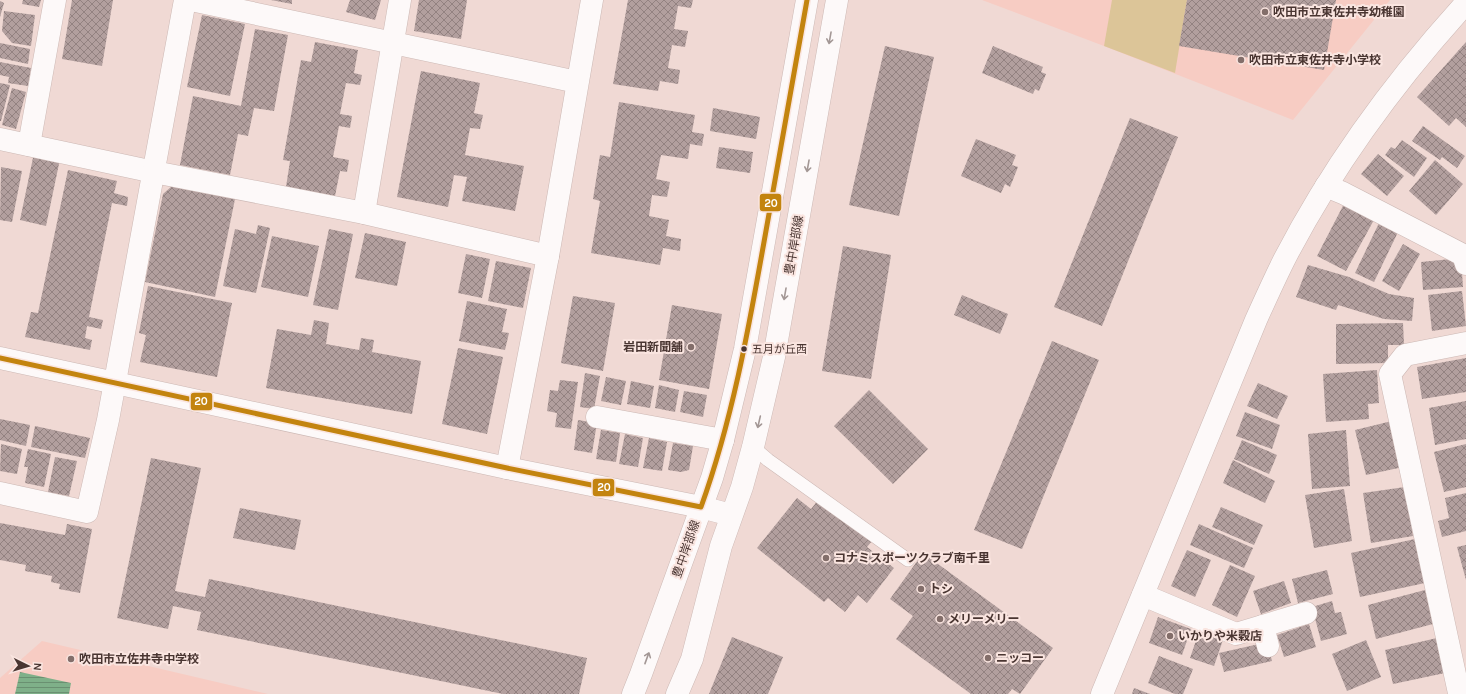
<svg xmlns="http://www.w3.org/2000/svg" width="1466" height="694" viewBox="0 0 1466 694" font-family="Karla,'Noto Sans JP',sans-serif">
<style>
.built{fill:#f7ccc3}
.pitch{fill:#dcc598}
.water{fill:url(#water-rules)}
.building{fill:url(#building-cross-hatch)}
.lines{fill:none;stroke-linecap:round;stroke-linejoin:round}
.service-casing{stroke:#ccb8b4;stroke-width:14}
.minor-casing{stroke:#ccb8b4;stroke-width:23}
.tertiary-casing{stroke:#ccb8b4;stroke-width:23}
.service{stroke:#fdf9f9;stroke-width:13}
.minor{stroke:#fdf9f9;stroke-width:22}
.tertiary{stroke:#fdf9f9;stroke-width:22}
.bus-1-casing{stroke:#fae5e0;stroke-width:8}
.bus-1{stroke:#c3840f;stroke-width:5}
.oneway{stroke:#a39795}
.poi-dot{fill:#836e6a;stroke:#fae5e0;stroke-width:1.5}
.bus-dot{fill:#493531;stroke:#fae5e0;stroke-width:1.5}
.labels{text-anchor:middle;stroke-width:4;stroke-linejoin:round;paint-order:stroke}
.bus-label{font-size:11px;fill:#493531;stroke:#fae5e0;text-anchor:start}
.poi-label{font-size:12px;font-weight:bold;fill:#493531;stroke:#fae5e0;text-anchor:start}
.street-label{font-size:12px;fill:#493531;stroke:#fae5e0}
.line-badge{stroke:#fae5e0;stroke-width:1.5}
.badge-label{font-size:11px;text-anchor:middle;font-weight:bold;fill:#fff}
</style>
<defs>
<pattern id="water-rules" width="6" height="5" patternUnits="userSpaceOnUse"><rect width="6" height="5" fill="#7fb089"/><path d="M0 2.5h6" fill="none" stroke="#6a9071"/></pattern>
<pattern id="building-cross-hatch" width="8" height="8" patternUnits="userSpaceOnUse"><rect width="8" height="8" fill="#b29f9e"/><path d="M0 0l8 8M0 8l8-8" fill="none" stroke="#938281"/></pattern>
</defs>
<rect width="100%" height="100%" fill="#f0d9d4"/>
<!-- built -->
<g class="built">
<polygon points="982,0 1390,0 1293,120 1104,46"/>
<polygon points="42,641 268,694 0,694 0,678"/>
</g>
<!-- pitch -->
<polygon class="pitch" points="1112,0 1187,0 1175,73 1104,46"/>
<!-- water -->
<polygon class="water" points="20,672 71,683 69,694 15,694"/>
<!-- building -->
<g class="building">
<polygon points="23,0 41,0 39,7 22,4"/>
<polygon points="72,0 113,0 102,66 62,59"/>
<polygon points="271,0 292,0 292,4"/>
<polygon points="350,0 381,0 375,20 346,12"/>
<polygon points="419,0 467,0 461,39 414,31"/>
<polygon points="628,0 693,0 691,8 678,6 674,29 688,31 685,47 672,45 668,68 680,70 678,84 660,81 658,91 613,84"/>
<polygon points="1187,0 1336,0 1324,70 1179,46"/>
<polygon points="0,1 4,3 0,17"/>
<polygon points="4,11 35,15 31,46 12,43 2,31"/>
<polygon points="202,15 245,24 230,96 187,87"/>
<polygon points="255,29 288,35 274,111 254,108 248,136 238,134 230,175 180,165 193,96 241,106"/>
<polygon points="315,42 358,50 354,73 362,75 360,85 346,83 340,114 352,116 350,128 339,126 333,157 349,160 347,172 340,171 335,196 286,187 290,161 283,160 301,60 311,62"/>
<polygon points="1466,42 1466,127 1456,118 1449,126 1417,97"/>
<polygon points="0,43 30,49 28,64 0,58"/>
<polygon points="885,46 934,57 899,216 849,205"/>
<polygon points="993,46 1043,67 1041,72 1046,74 1039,91 1035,89 1033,94 982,73"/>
<polygon points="0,62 31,68 28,86 8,83 9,77 0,75"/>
<polygon points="421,71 480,83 474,113 483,115 480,129 470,128 465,155 524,166 515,211 462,201 467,177 454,175 448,207 397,197"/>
<polygon points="0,83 10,85 1,121 0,121"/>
<polygon points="12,88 26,92 16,129 2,125"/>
<polygon points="619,102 695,115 692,132 704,134 702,146 690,144 688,159 661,155 656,179 670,182 667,197 652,195 649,216 669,220 666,236 681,239 680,251 663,248 660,265 591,253 600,201 593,199 600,155 610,157"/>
<polygon points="713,108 760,117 756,139 710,131"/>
<polygon points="1130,118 1178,137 1102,326 1054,307"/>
<polygon points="1423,126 1465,156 1457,168 1442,157 1440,160 1412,141"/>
<polygon points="976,139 1016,155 1012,165 1018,167 1010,187 1005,184 1001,193 961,176"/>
<polygon points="1402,140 1427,158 1414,177 1385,155 1391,147 1395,149"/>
<polygon points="719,147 753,152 750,173 716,168"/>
<polygon points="34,153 60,159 46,226 20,220"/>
<polygon points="1378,154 1404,176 1387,196 1361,174"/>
<polygon points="1435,160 1463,184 1436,215 1409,191"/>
<polygon points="1,167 22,171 12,222 0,220"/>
<polygon points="68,170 117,181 114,193 128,197 127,206 112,203 89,317 103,320 101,329 87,326 85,338 92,340 90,350 25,337 31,312 38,313"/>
<polygon points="172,186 235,199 215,297 145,282 163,194"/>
<polygon points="1345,202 1375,218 1346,271 1317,256"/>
<polygon points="1379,223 1398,232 1374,282 1355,273"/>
<polygon points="258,225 270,228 256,293 223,286 235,229 256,234"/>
<polygon points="329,229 353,234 338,310 313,305"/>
<polygon points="365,233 406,242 397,286 355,278"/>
<polygon points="272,236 319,246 308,297 261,287"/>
<polygon points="1403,244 1420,254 1399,291 1382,281"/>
<polygon points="843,246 891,255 871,379 822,371"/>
<polygon points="466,254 490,259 482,298 458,293"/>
<polygon points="1461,258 1463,287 1423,290 1421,262"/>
<polygon points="496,261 531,268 523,308 488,301"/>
<polygon points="1308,265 1349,277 1389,294 1414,298 1412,321 1384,319 1338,305 1336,310 1296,297"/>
<polygon points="148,286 232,303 217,377 140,362 146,335 139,333"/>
<polygon points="1462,291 1466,326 1432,331 1428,295"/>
<polygon points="962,295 1008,314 1000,334 954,315"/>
<polygon points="573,296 615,303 603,371 561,363"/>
<polygon points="467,301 507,309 502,332 509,333 505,350 459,341"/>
<polygon points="672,305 722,314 709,389 659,380"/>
<polygon points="314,320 329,323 326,344 359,350 361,338 374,340 372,352 421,361 412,414 266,388 277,329 311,335"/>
<polygon points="1403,323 1404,345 1388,345 1388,363 1336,364 1336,324"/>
<polygon points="1052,341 1099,360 1022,549 974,530"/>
<polygon points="458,348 503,357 487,434 442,424"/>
<polygon points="1466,358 1466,392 1422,399 1417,367"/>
<polygon points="1377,370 1379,403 1368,404 1369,419 1326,422 1323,374"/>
<polygon points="585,373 600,376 594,409 580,407"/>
<polygon points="606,377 626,381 621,405 601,401"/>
<polygon points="560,380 578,382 571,429 555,427 557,413 547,411 550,390 558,391"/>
<polygon points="631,381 654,386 650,408 627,404"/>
<polygon points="1258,383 1288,396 1277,419 1247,406"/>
<polygon points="659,385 679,390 675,412 655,408"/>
<polygon points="869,390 928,449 893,484 834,426"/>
<polygon points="684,391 707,395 703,417 680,412"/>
<polygon points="1466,401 1466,439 1435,445 1429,408"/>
<polygon points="1245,412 1280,425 1272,449 1236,436"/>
<polygon points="0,419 30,425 26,446 0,440"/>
<polygon points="578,420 597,423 592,453 574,450"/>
<polygon points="1392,421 1403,467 1366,475 1355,430"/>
<polygon points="35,426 90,438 85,458 31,447"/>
<polygon points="601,430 620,433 616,462 596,459"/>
<polygon points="1346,430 1350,486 1312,489 1308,434"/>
<polygon points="625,434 643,438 638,467 619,464"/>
<polygon points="649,438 667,442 662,471 643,468"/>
<polygon points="1242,440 1277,455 1269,474 1234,459"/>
<polygon points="673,443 693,446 689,470 681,472 668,470"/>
<polygon points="1,444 22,449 17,474 0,471"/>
<polygon points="1466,444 1466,487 1444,492 1434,452"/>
<polygon points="28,449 51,454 44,487 25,483 28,467 24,467"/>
<polygon points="55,457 77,461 69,496 48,492"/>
<polygon points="151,458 201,468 175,591 205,597 209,579 587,658 579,694 503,694 197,630 201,612 173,606 168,629 117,618"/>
<polygon points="1233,460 1275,481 1265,503 1223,483"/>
<polygon points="1405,487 1413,536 1371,543 1363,493"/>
<polygon points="1344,489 1352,541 1314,548 1305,495"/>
<polygon points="1466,493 1466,531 1442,537 1438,521 1449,518 1445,498"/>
<polygon points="797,498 811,509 819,499 872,541 867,547 894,568 867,603 858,595 845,612 828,598 824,602 757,548"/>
<polygon points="1221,507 1263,525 1254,545 1212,527"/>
<polygon points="240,508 301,520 295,550 233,538"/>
<polygon points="0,523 65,535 67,524 92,529 80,593 59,589 60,584 51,582 52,576 25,571 26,565 0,560"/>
<polygon points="1199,524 1253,548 1244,568 1190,545"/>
<polygon points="1415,539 1425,583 1360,597 1351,553"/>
<polygon points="1466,545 1466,580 1457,547"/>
<polygon points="1187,550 1211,560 1195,597 1171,586"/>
<polygon points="923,553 1053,648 1020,694 1012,689 1008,694 971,694 896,639 913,616 890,599"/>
<polygon points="1230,565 1255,576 1237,617 1212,605"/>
<polygon points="1327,570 1333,594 1298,603 1292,579"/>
<polygon points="1284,581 1291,603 1261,614 1253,591"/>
<polygon points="1425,590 1433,624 1376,639 1368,605"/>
<polygon points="1332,601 1335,613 1341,612 1347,634 1321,641 1312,607"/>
<polygon points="1158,617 1191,629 1182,655 1149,643"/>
<polygon points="1309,624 1316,647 1284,657 1277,635"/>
<polygon points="1200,629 1224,637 1214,666 1190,658"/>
<polygon points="732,637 783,657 768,694 709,694"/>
<polygon points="1437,638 1445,673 1393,684 1385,650"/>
<polygon points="1366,640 1381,677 1347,691 1332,654"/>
<polygon points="1259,644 1262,655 1270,653 1272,661 1224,672 1219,653"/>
<polygon points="1159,656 1193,669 1183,694 1175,694 1148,683"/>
<polygon points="1134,688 1150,694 1132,694"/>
</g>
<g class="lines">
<!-- service casing -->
<g class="service-casing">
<polyline id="service" points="753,447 768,460 908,560"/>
</g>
<!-- minor casing -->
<g class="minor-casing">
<g id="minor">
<polyline points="191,0 577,82"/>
<polyline points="0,139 154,172 364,213 548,256"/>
<polyline points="29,145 55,0"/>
<polyline points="1326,186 1343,193 1463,255 1466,264"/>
<polyline points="364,213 400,0"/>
<polyline points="597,417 723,440"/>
<polyline points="507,468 548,256 592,0"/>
<polyline points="0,493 87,512 108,420 185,0"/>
<polyline points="1143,595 1236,634 1306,613"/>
<polyline points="1263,626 1268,646"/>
<polyline points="1459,693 1390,374 1405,355 1466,343"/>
</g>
</g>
<!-- tertiary casing -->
<g class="tertiary-casing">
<g id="tertiary">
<polyline points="0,358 507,468 701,507 731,515"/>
<polyline points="633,694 641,674 712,478 723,440 745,349 807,0"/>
<polyline points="677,694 692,659 721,546 742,487 753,447 774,357 837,0"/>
<path d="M1102,694L1256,320C1265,300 1274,280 1284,260C1332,167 1395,81 1466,3"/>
</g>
</g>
<!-- service -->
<use href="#service" class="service"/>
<!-- minor -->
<use href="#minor" class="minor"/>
<!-- tertiary -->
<use href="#tertiary" class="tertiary"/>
<!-- bus-1 casing -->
<g class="bus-1-casing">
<path id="bus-1" d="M0,358L507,468L701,507C732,421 748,332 764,242C778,161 793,81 807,0"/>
</g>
<!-- bus-1 -->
<use href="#bus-1" class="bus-1"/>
</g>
<!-- one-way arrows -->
<defs><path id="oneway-shaft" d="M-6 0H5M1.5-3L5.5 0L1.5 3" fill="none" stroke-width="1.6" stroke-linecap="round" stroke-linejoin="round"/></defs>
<g class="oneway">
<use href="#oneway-shaft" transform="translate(830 38) rotate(100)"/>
<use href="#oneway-shaft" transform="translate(808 166) rotate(100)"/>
<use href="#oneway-shaft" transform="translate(785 294) rotate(100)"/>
<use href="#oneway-shaft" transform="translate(759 422) rotate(103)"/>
<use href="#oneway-shaft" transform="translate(647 658) rotate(-70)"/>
</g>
<!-- markers -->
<g class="poi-dot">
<circle cx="1265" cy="12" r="4"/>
<circle cx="1241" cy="60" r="4"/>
<circle cx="691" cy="347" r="4"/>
<circle cx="826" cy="558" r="4"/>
<circle cx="921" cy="589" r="4"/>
<circle cx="940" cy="619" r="4"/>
<circle cx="1170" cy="636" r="4"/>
<circle cx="988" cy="658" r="4"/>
<circle cx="71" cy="659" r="4"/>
</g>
<circle class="bus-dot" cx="744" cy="349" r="3.5"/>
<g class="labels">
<!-- bus labels -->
<g class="bus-label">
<text x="752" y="353">五月が丘西</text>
</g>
<!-- poi labels -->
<g class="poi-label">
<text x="1273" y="16">吹田市立東佐井寺幼稚園</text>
<text x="1249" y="64">吹田市立東佐井寺小学校</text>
<text x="683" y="351" text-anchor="end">岩田新聞舗</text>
<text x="834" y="562">コナミスポーツクラブ南千里</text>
<text x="929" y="593">トシ</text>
<text x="948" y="623">メリーメリー</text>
<text x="1178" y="640">いかりや米穀店</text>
<text x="996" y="662">ニッコー</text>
<text x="79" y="663">吹田市立佐井寺中学校</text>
</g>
<!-- street labels -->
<g class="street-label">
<text transform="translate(794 245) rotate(-80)" y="4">豊中岸部線</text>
<text transform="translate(686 549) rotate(-71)" y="4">豊中岸部線</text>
</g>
</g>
<g class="line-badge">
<rect x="759" y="193" width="23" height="19" rx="4" fill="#c3840f"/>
<rect x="190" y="392" width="23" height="19" rx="4" fill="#c3840f"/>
<rect x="592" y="478" width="23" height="19" rx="4" fill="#c3840f"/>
</g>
<g class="badge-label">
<text x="771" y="207">20</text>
<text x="201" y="405">20</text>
<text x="604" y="491">20</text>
</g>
<!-- north arrow -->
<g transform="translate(28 666) rotate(95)" stroke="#fae5e0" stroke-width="3" paint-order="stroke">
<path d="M0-3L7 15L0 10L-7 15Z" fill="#493531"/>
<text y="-6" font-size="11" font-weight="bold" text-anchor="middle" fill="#493531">N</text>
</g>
</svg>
